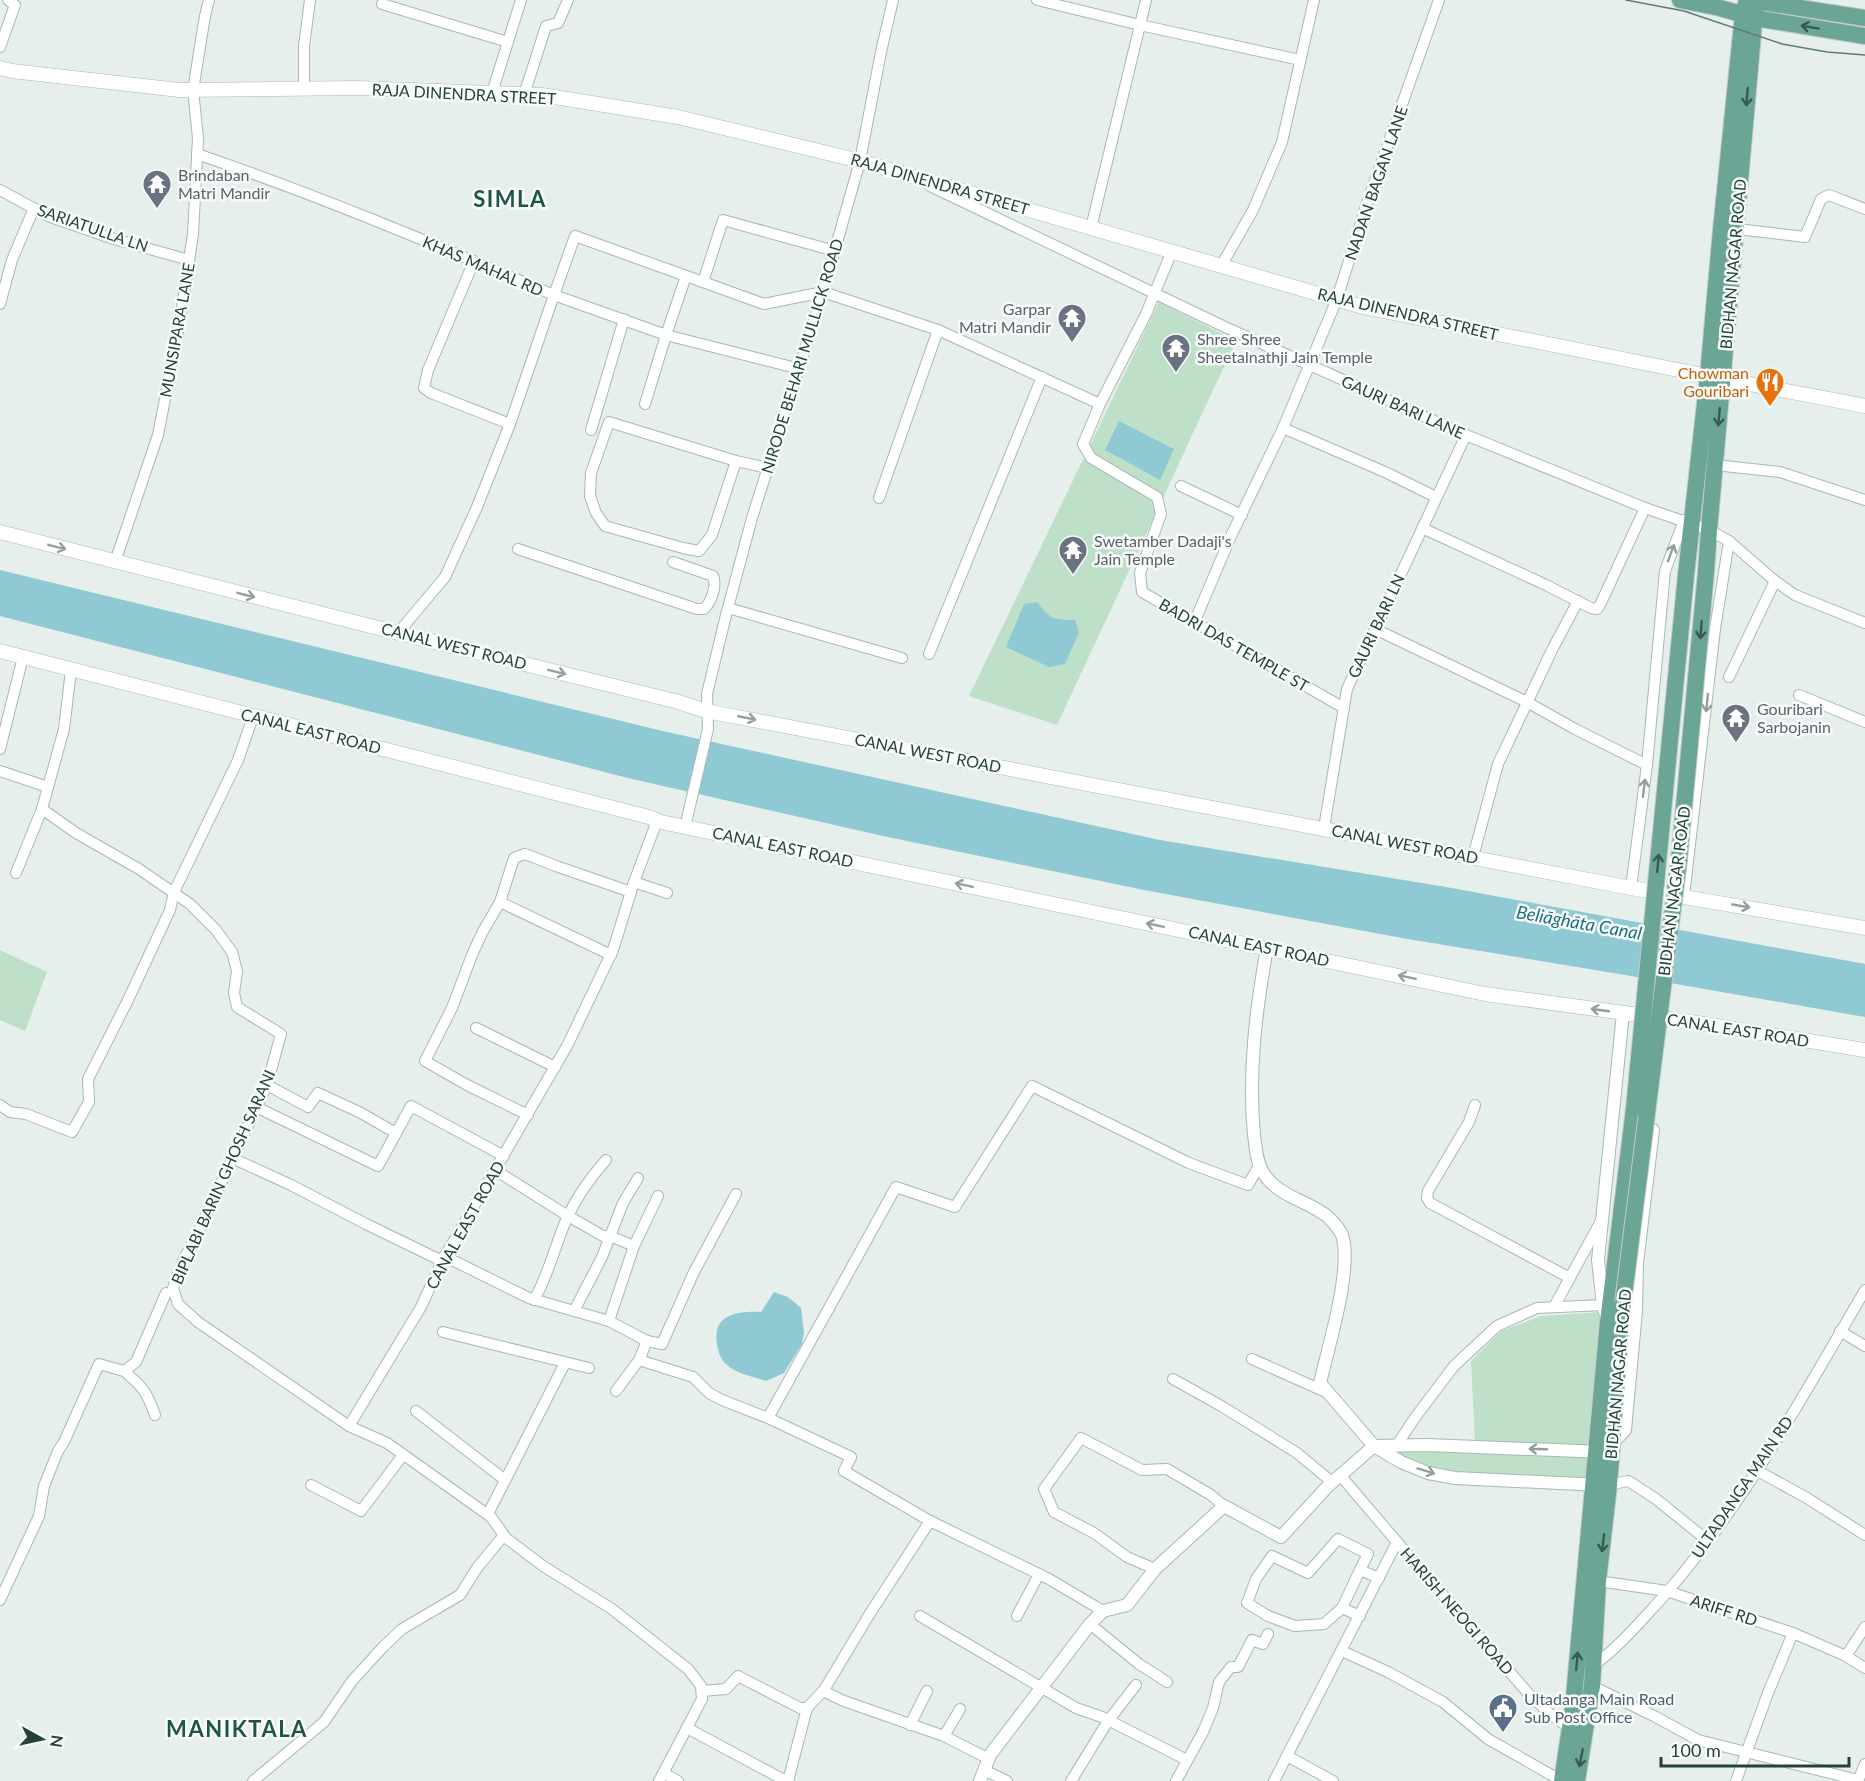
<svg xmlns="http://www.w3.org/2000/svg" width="1865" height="1781" viewBox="0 0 1865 1781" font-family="Lato,sans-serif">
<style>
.green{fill:#bfe0c8}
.water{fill:#8ec9d4}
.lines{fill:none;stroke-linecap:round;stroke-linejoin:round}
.minor-casing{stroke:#a8b8b2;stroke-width:12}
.tertiary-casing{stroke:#a8b8b2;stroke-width:14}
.secondary-casing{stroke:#a4bbb3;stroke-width:15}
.primary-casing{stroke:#c2cac8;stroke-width:18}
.minor{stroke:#fff;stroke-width:10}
.tertiary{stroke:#fff;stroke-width:12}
.secondary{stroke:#fff;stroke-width:14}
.primary{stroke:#6aa596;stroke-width:16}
.tram{stroke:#5f7d75;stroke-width:1.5}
.primary-bridge-casing{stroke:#c2cac8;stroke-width:18;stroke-linecap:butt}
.primary-bridge{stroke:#6aa596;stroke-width:16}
.oneway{stroke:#365b51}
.oneway2{stroke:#92a09c}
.labels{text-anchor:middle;stroke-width:5;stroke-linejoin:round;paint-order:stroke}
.street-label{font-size:16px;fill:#24423a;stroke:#f7fbf9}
.worship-label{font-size:16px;fill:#5b616d;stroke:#f7fbf9;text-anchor:start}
.food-label{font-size:16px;fill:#c56008;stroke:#f7fbf9;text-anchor:end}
.service-label{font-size:16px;fill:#4e5e75;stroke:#f7fbf9;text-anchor:start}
.water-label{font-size:18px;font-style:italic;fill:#1c6f80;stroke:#f7fbf9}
.district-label{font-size:22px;font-weight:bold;letter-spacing:1.5px;fill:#1f5548;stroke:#f7fbf9}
</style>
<rect width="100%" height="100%" fill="#e6efeb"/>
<!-- green -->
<g class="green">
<polygon points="1159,302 1236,341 1057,725 969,696"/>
<polygon points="0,950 47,972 25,1031 0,1020"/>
<polygon points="1601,1312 1595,1448 1475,1444 1471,1361 1501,1331 1541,1316"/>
<polygon points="1385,1450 1595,1457 1594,1482 1467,1477 1434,1470"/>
</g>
<!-- water -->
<g class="water">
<polygon points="1119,421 1174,449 1160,480 1105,450"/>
<polygon points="0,570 667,732 1160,840 1446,887 1865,964 1865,1017 1625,975 1402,938 1144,890 883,836 628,778 0,616"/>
<path d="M1037,602C1050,619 1054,620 1075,620L1079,632L1065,664L1049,667L1006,647L1024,604Z"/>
<path d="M774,1292L788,1297L801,1308L804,1332L802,1344L784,1373L766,1381C754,1377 737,1374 727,1365C721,1360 718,1352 717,1344C712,1314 738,1311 761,1312Z"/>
</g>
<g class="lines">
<!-- minor casing -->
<g class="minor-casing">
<g id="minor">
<polyline points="1037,0 1140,25 1300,60"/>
<polyline points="382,4 508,42"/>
<polyline points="0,47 15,5 8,0"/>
<polyline points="304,89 304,46 310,0"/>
<polyline points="492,93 521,0"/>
<polyline points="524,95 546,26 558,23 568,0"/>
<path d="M197,154C318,195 436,245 554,295L510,424L477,507L445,577L398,633"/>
<polyline points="930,186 1225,327 1466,435 1645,508 1709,530 1729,541 1775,581 1795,595 1865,623"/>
<polyline points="0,190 48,216 114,239 189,260"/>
<polyline points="1091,228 1146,0"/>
<polyline points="1737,229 1805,237 1821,199 1829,195 1865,209"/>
<polyline points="1172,251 1146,314 1100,404 1083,444 1091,458 1157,497 1161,514 1140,573 1142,592 1344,708"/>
<polyline points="474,261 428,370 424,388 431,393 510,424"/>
<polyline points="1221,266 1253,210 1282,142 1314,0"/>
<polyline points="703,282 764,304 823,292 938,330 1100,404"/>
<polyline points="0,304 12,260 34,208"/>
<polyline points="800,369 666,335 554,295 575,236 703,282 723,220 835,251"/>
<polyline points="645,404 666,335 686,276"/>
<polyline points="1283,428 1385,472 1436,497"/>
<polyline points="591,430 624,319"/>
<polyline points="736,461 712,535 699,551 683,548 605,526 596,513 590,496 591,473 609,422 736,461 768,468"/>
<polyline points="1715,465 1780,472 1865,500"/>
<polyline points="1181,486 1242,515"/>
<polyline points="879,498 938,330"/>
<polyline points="1422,528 1544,584 1591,608 1597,609 1600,605 1645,508"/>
<path d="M518,549L697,609H704C712,601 717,585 713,576L673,562"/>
<polyline points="115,562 158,435 180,321 193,234 198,138 193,90 205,16 209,0"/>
<polyline points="728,608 902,658"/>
<polyline points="1194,623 1231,536 1283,428 1337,299 1366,206 1439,0"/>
<polyline points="1375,629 1527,702 1575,729 1647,765"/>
<polyline points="929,654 1042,377"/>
<polyline points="71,670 64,729 42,809 76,833 139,869 190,904 216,930 232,952 237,971 234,993 237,1007 281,1034 267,1085 200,1228 183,1261 173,1288 178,1304 198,1322 349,1426 387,1443 491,1517 506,1538 543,1566 612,1609 688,1669 701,1686 702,1699 659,1781"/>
<polyline points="1729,677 1775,581"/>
<polyline points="1799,695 1865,722"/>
<polyline points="0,749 23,657"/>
<polyline points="0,771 48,787"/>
<polyline points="685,827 708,729 707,694 726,615 752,518 823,292 860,161 881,52 893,0"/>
<polyline points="1324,828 1347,689 1466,435"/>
<polyline points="1473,857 1498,764 1552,650 1578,601"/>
<polyline points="16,873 42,809"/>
<polyline points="634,882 667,893"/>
<polyline points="1631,888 1647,765 1665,571 1684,520"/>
<polyline points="1684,896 1715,629 1729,541"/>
<polyline points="500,902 611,955"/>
<polyline points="476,1028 555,1067"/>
<polyline points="267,1085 308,1107 318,1093 361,1113 396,1133"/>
<polyline points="0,1105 10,1112 26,1114 72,1132 89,1102 88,1079 128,1000 170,910 174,892 238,760 253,717"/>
<polyline points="1475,1105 1469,1122 1428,1191 1427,1198 1430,1203 1570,1278"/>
<polyline points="256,1107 378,1166 411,1106 504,1156"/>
<polyline points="528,1115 467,1085 425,1061 452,1008 472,955 482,933 500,902 514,858 525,854 556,866 631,892"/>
<polyline points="232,1158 291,1185 366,1224 442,1261"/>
<polyline points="495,1170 568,1216 603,1236 610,1236 634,1246"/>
<polyline points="444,1256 529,1298 609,1321 647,1341 662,1344 694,1272 736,1194"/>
<path d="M534,1300C549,1274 555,1245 567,1218C577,1196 591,1177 606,1160"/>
<polyline points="1554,1307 1602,1219"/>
<polyline points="574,1311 602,1257 623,1203 638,1178"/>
<polyline points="609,1321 634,1246 658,1196"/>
<polyline points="1840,1331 1865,1346"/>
<polyline points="443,1332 589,1368"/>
<polyline points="1252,1359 1328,1393"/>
<polyline points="639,1360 693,1377 709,1393 722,1400 768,1418 851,1457 844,1471 930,1521 1049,1579 1103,1611"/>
<path d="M124,1371C143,1387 147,1392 155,1415"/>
<polyline points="1173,1379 1223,1407 1297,1453 1332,1482"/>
<polyline points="616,1391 639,1360 647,1341"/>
<polyline points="416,1411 505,1480"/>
<polyline points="768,1418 896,1187 955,1207 1032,1086 1189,1163 1248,1185 1260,1164"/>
<polyline points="349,1426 421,1307 442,1261 567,1046 613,950 634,882 657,821"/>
<polyline points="1397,1445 1414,1419 1454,1366 1497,1326 1537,1308 1603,1305"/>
<polyline points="1756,1470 1807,1498 1865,1535"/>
<polyline points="311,1485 361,1511 403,1455"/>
<polyline points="1609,1485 1628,1481 1630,1482 1656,1499 1708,1541"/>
<polyline points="488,1514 565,1363"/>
<polyline points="1397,1542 1528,1693 1551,1715 1570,1728"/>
<polyline points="1155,1569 1127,1557 1094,1533 1054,1512 1044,1489 1081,1438 1142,1470 1167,1469 1211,1495 1224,1506"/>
<polyline points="1598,1581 1667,1591 1793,1633 1846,1656 1865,1668"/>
<polyline points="0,1600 39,1516 44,1486 58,1451 64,1442 99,1364 124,1371 136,1362 166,1293"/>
<polyline points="1342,1608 1360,1570"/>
<polyline points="920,1616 1076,1708 1102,1717 1187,1760"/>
<polyline points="1017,1616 1039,1574"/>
<polyline points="1360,1616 1342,1608 1324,1624 1295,1626 1268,1616 1247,1603 1256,1579 1272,1556 1308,1573 1338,1539 1368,1554 1360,1570 1379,1578"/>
<polyline points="1090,1624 1139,1664 1167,1682"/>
<polyline points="1342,1651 1388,1672 1443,1702 1488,1739 1562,1781"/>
<polyline points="1846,1656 1865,1627"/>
<path d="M1594,1665C1620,1646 1640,1622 1662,1598C1743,1506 1804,1395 1865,1290"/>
<polyline points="1592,1686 1654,1716 1698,1740 1858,1780"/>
<polyline points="702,1691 726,1689 738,1676 800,1708 807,1708 824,1690 869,1615 930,1521"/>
<polyline points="823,1691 844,1701 944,1736 989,1759"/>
<polyline points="910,1725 927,1691"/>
<polyline points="687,1728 786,1781"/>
<polyline points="944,1736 960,1709"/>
<polyline points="1287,1756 1333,1781"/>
<polyline points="984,1770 1007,1781"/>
<polyline points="663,1773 678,1781"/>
<polyline points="253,1781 324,1722 352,1681 383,1647 402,1629 460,1595 477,1568 504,1535"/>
<polyline points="788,1781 807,1708"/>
<polyline points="1071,1781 1108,1721 1136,1685"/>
<polyline points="1176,1781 1203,1732 1213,1708 1219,1682 1231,1667 1238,1667 1252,1640 1263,1644 1268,1634"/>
<polyline points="1274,1781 1397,1542 1340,1475"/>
<polyline points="1736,1781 1768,1693 1793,1633"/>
<polyline points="1858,1781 1865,1764"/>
</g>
</g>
<!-- tertiary casing -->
<g class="tertiary-casing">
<g id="tertiary">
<path d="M1267,948C1256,1009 1248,1073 1254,1135C1256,1147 1256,1163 1264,1174C1279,1197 1309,1201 1328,1217C1332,1221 1340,1230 1342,1235C1353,1269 1328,1347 1320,1383L1374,1446L1401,1462L1428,1473L1455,1478L1600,1485"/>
<polyline points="1606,1316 1603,1305 1598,1260 1623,1013"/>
<polyline points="1612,1444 1625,1430 1636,1311 1637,1263 1653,1130"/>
<polyline points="980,1781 990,1755 1090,1624 1103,1611 1127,1605 1155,1569 1224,1506 1281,1537 1328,1486 1374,1446 1428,1445 1604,1452"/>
</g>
</g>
<!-- secondary casing -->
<g class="secondary-casing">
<g id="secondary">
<polyline points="0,68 12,71 179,90 358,88 542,95 678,117 860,161 1363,307 1708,376 1865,406"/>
<polyline points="0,532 398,633 675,701 706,711 1631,888 1865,928"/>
<polyline points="0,651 649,817 661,822 1485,994 1698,1023 1865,1050"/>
</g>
</g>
<!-- primary casing -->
<g class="primary-casing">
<g id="primary">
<polyline points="1680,0 1720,8 1755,18 1865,36"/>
<polyline points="1749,0 1865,18"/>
<polyline points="1706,572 1709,530 1756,0"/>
<polyline points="1686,575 1708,376 1721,230 1743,14 1747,0"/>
<polyline points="1562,1781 1573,1708 1608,1322 1634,1109"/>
<polyline points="1577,1781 1592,1686 1598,1581 1609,1485 1623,1303"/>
</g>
</g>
<!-- minor -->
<use href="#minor" class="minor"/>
<!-- tertiary -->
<use href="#tertiary" class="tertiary"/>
<!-- secondary -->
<use href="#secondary" class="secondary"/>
<!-- primary -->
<use href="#primary" class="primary"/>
<!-- tram -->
<polyline class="tram" points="1626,0 1684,11 1782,44 1827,52 1865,55"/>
<!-- primary-bridge casing -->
<g class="primary-bridge-casing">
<g id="primary-bridge">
<polyline points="1634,1109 1686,575"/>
<polyline points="1623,1303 1679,860 1706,572"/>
</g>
</g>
<!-- primary-bridge -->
<use href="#primary-bridge" class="primary-bridge"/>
</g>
<!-- one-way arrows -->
<defs><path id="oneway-shaft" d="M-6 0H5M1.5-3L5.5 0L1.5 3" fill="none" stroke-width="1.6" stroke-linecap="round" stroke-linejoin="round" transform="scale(1.5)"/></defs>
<g class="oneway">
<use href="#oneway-shaft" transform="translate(1810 27) rotate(-170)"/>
<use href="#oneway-shaft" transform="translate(1747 97) rotate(95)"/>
<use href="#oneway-shaft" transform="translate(1719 417) rotate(95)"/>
<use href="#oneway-shaft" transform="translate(1701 630) rotate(95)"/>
<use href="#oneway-shaft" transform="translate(1658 863) rotate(-85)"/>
<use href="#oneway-shaft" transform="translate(1603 1543) rotate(97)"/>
<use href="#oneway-shaft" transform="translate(1577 1661) rotate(-85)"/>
<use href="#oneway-shaft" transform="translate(1581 1758) rotate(101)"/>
</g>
<g class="oneway2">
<use href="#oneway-shaft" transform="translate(57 547) rotate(14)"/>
<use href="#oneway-shaft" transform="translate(1671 553) rotate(-70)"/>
<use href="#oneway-shaft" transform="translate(246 595) rotate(14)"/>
<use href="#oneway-shaft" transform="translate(557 672) rotate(14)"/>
<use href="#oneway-shaft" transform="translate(1707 703) rotate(96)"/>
<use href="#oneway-shaft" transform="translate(747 718) rotate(11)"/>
<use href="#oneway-shaft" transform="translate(1644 788) rotate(-83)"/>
<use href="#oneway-shaft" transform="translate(964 885) rotate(-168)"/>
<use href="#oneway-shaft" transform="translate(1741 906) rotate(10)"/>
<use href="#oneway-shaft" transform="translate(1155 925) rotate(-168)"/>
<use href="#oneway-shaft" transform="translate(1407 977) rotate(-168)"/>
<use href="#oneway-shaft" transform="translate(1600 1010) rotate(-172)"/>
<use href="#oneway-shaft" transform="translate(1538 1449) rotate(-178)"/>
<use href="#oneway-shaft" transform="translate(1426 1471) rotate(17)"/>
</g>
<!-- icons -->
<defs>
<g id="temple-pin" transform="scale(1.5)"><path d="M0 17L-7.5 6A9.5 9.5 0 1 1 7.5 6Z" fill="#6b7280" stroke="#f7fbf9"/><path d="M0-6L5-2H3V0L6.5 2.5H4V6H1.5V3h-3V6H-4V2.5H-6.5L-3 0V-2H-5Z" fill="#fff"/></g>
<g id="restaurant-pin" transform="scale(1.5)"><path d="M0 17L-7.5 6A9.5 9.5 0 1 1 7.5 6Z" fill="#e8710a" stroke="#f7fbf9"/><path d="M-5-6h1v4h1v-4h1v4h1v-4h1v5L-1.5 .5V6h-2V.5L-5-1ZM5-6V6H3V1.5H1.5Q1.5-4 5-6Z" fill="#fff"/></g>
<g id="civic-pin" transform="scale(1.5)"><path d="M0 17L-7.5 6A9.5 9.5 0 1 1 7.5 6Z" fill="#5c6f8a" stroke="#f7fbf9"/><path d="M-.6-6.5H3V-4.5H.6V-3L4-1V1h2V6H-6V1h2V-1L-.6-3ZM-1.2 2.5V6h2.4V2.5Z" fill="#fff"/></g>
</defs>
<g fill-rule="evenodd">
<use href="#temple-pin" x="157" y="184"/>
<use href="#temple-pin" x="1072" y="318"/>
<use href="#temple-pin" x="1176" y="348"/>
<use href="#restaurant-pin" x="1770" y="382"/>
<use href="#temple-pin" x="1073" y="550"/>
<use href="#temple-pin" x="1736" y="718"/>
<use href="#civic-pin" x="1503" y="1708"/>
</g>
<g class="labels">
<!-- street labels -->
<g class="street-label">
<text transform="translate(464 94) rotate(3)" y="6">RAJA DINENDRA STREET</text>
<text transform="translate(1376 183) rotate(-71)" y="6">NADAN BAGAN LANE</text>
<text transform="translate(940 184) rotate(16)" y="6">RAJA DINENDRA STREET</text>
<text transform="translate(93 228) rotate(19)" y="6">SARIATULLA LN</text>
<text transform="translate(1733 264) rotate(-85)" y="6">BIDHAN NAGAR ROAD</text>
<text transform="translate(483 266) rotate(23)" y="6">KHAS MAHAL RD</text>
<text transform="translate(1408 314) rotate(13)" y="6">RAJA DINENDRA STREET</text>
<text transform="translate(177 330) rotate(-80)" y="6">MUNSIPARA LANE</text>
<text transform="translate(802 356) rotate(-73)" y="6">NIRODE BEHARI MULLICK ROAD</text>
<text transform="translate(1403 407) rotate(24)" y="6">GAURI BARI LANE</text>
<text transform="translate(1376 626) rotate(-65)" y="6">GAURI BARI LN</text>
<text transform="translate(1234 645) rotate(30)" y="6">BADRI DAS TEMPLE ST</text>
<text transform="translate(454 646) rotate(14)" y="6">CANAL WEST ROAD</text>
<text transform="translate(311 731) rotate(14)" y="6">CANAL EAST ROAD</text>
<text transform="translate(928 753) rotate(11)" y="6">CANAL WEST ROAD</text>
<text transform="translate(1405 844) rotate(11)" y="6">CANAL WEST ROAD</text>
<text transform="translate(783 847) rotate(12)" y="6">CANAL EAST ROAD</text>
<text transform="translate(1674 891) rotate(-83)" y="6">BIDHAN NAGAR ROAD</text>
<text transform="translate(1259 946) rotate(12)" y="6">CANAL EAST ROAD</text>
<text transform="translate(1738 1030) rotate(9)" y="6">CANAL EAST ROAD</text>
<text transform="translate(223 1177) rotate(-66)" y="6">BIPLABI BARIN GHOSH SARANI</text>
<text transform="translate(465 1225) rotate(-61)" y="6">CANAL EAST ROAD</text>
<text transform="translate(1618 1374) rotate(-85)" y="6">BIDHAN NAGAR ROAD</text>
<text transform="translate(1742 1487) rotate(-56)" y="6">ULTADANGA MAIN RD</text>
<text transform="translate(1724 1610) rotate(18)" y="6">ARIFF RD</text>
<text transform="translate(1457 1611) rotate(49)" y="6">HARISH NEOGI ROAD</text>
</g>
<!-- worship labels -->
<g class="worship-label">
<text x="178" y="181">Brindaban<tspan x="178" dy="18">Matri Mandir</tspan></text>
<text x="1051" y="315" text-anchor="end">Garpar<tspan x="1051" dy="18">Matri Mandir</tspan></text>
<text x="1197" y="345">Shree Shree<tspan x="1197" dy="18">Sheetalnathji Jain Temple</tspan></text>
<text x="1094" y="547">Swetamber Dadaji's<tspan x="1094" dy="18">Jain Temple</tspan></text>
<text x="1757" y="715">Gouribari<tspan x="1757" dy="18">Sarbojanin</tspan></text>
</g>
<!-- food labels -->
<g class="food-label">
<text x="1749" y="379">Chowman<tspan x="1749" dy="18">Gouribari</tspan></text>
</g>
<!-- service labels -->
<g class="service-label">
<text x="1524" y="1705">Ultadanga Main Road<tspan x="1524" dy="18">Sub Post Office</tspan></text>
</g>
<!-- water labels -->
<g class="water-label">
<text transform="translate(1579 923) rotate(10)" y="6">Beliāghāta Canal</text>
</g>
<!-- district labels -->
<g class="district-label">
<text x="510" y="207">SIMLA</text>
<text x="237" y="1737">MANIKTALA</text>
</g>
</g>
<!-- north arrow -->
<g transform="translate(42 1739) rotate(98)" stroke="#f7fbf9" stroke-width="4.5" paint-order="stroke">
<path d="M0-4.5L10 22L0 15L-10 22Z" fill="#24423a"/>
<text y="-9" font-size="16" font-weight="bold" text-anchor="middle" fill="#24423a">N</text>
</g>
<!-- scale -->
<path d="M1661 1757v9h188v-9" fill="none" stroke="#24423a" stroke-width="3"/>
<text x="1670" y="1757" font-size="18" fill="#24423a" stroke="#f7fbf9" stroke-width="4.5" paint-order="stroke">100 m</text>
</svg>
